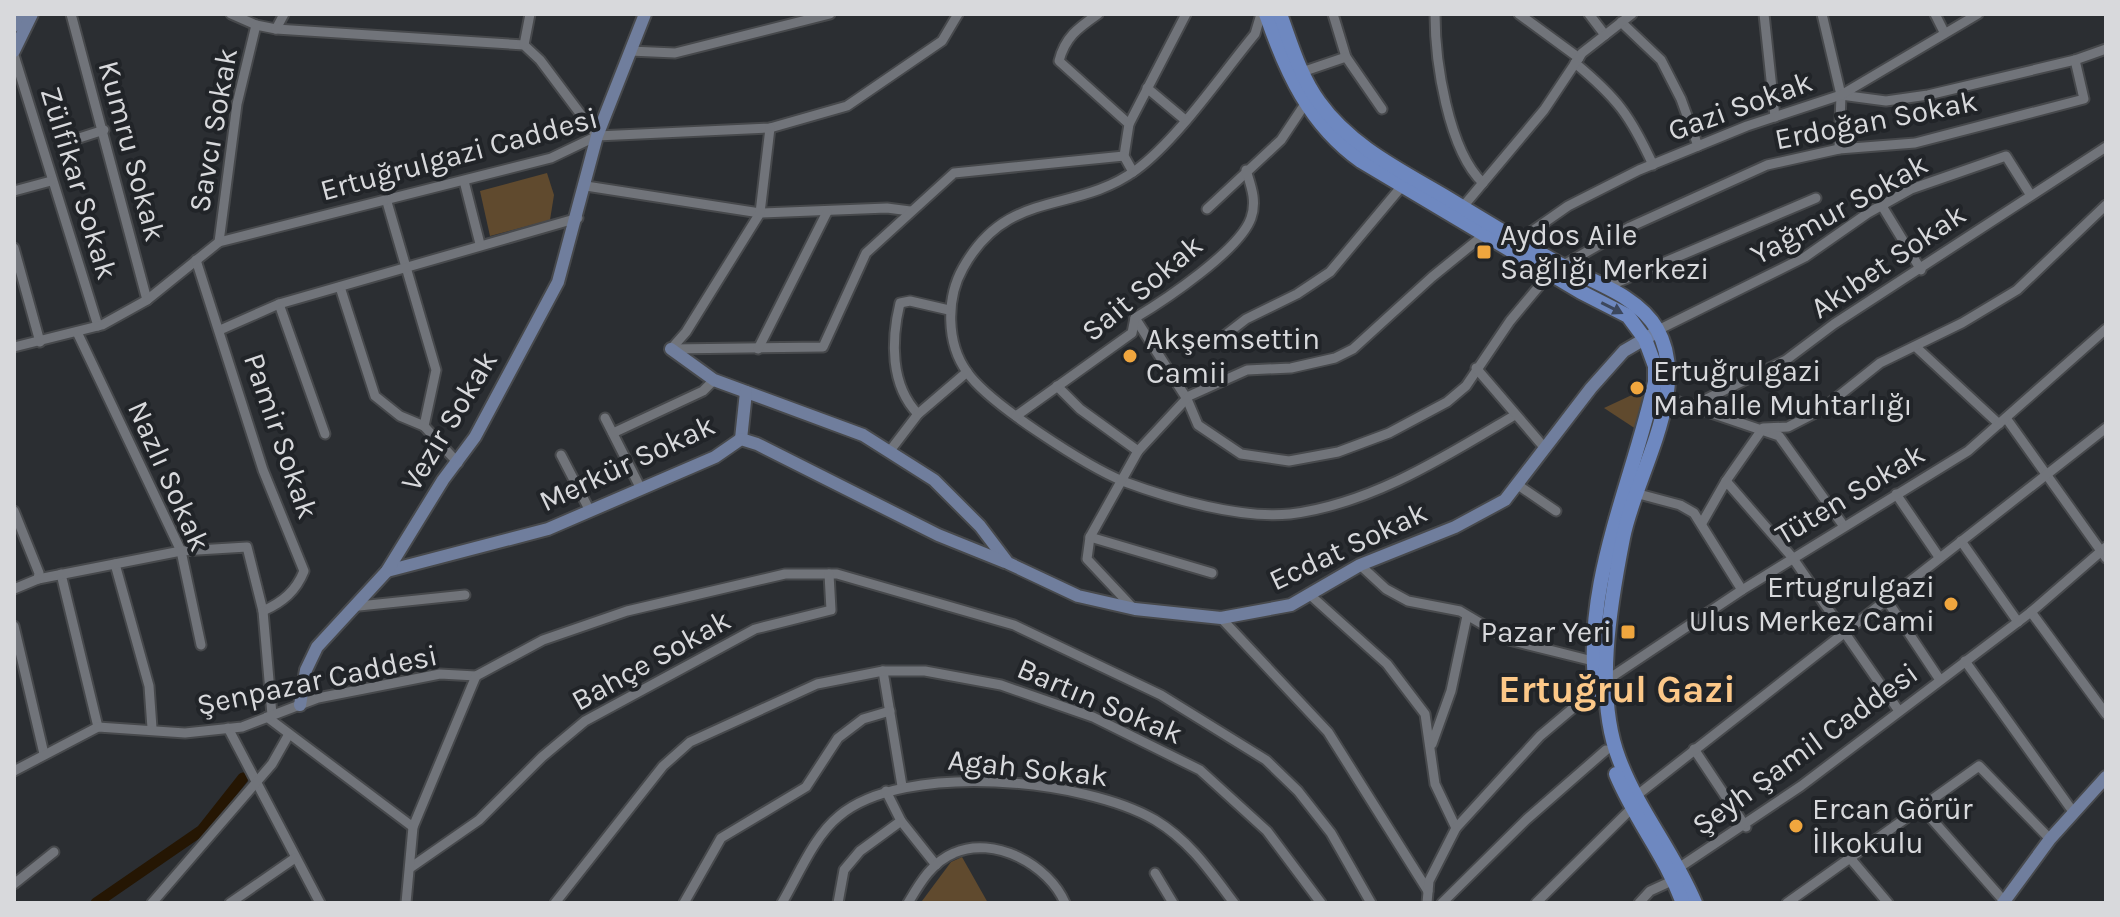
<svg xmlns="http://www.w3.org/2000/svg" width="2120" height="917" viewBox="0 0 2120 917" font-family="Karla,sans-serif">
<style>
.green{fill:#604a2e}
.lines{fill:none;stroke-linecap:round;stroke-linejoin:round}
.canal{stroke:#251603;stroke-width:11}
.street-casing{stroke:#47494c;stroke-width:13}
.secondary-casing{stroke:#47494c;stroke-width:16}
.primary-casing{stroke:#47494c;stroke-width:18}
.street{stroke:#71747a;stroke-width:9}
.secondary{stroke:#707e9d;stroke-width:12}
.primary{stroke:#6e88c0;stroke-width:14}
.oneway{fill:#3c475d}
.poi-dot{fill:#f0a63e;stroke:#212428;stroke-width:3}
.labels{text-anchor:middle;stroke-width:8;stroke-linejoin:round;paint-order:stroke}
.street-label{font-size:30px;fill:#d8d9dc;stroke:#212428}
.poi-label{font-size:30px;fill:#d8d9dc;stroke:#212428;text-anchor:start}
.district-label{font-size:38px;font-weight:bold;fill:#fcc888;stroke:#212428}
</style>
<rect width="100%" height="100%" fill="#2b2e32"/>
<!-- green -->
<g class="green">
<polygon points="547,173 554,195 550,220 490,236 480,191"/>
<polygon points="1649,387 1639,431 1604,408"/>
<polygon points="962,857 988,903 922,901 951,862"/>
</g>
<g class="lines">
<!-- canal -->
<polyline class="canal" points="96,903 202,830 243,778"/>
<!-- street casing -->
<g class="street-casing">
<g id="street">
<polyline points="71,14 147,300"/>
<polyline points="231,14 256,25 276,29 524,45 540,60 597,136"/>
<path d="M1098,14C1078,28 1065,37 1059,61L1129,124L1124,156L1133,172"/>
<path d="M1261,14L1255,34C1221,75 1178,139 1136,170C1074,215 1008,187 963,268C946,298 946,343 967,372C989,404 1088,467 1125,482C1171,499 1241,519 1290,514C1372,504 1446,456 1515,415"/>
<polyline points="1333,14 1346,57 1382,109"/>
<path d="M1435,14C1435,61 1448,150 1483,183"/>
<polyline points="1519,14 1579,58"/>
<polyline points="1589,14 1605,35"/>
<polyline points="1764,14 1775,117"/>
<polyline points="1822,14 1841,95 1839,149"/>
<polyline points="1935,14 1944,32"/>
<polyline points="1621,22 1661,60 1681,99 1698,146"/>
<polyline points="276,29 284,14"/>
<polyline points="524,45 530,14"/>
<polyline points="630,51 675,53 830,14"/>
<polyline points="14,55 98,326"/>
<path d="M1575,63C1617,98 1630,115 1653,165"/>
<polyline points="1302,72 1346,57"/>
<polyline points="1147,88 1184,119"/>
<polyline points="1841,95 1886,101 1928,95 2075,60 2106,49"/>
<polyline points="1129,124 1186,14"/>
<polyline points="76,139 104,130"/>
<polyline points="464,181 480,244"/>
<polyline points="586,186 760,213 887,208 910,211"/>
<polyline points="14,191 51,181"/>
<polyline points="387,202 436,370 424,426 458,463"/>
<polyline points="1882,206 1921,270"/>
<polyline points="1207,209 1281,140 1305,104"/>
<polyline points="1461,209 1544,110 1582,53 1632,14"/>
<polyline points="1518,241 1568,206 1639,170 1747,126 1841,95 1978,14"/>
<polyline points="219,242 237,104 256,25"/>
<polyline points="14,248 40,342"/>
<polyline points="1562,266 1630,227 1767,165 1839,149 1915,143 2084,99 2075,60"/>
<polyline points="340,287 375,396 400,416 424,426"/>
<polyline points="1606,287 1816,198"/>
<polyline points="279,304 325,434"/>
<polyline points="1135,318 1187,399 1198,425 1241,454 1289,461 1338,452 1389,433 1447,402 1466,386 1510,321 1550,273"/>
<polyline points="220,330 279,304 578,218"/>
<polyline points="1658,330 1805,257 1868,213 1911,189 2006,156 2030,194"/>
<polyline points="77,332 181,551 201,645"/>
<polyline points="1215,343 1246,319 1297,294 1330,272 1402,186"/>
<polyline points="14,347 102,325 147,300 219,242 551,158 597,136 770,128 847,106 942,41 958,14"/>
<polyline points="1916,347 1999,424"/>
<polyline points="671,349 823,347 866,253 954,173 1124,156"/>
<polyline points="671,349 686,332 760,213 770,128"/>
<polyline points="758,349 827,212"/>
<polyline points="1476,368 1543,446"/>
<polyline points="1057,386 1080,409 1138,451"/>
<polyline points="1667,398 1779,436 1843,525"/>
<polyline points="1692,406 1786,360 1834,324 2106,147"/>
<path d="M918,414C890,385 891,340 900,303L910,301L949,310"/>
<path d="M1016,416L1132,333L1135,318C1165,300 1240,250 1251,218C1257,201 1251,186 1246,170"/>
<polyline points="605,418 640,487"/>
<polyline points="2006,418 2106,558"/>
<polyline points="613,433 703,391 714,380"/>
<polyline points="889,452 918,414 967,372"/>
<polyline points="561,455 589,509"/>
<polyline points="1726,481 1763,428 1788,427 1821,410 1880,363 1962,323 2017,290 2106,205"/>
<polyline points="1518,485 1556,511"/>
<polyline points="1635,493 1680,505 1694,513 1742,590"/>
<polyline points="1896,494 1939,557"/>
<polyline points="14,511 39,573 38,579 14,589"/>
<polyline points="1702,523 1726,481 1792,557 1899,711"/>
<polyline points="1090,537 1212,573"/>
<polyline points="1961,541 2018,622"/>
<polyline points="115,564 149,686 152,728"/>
<polyline points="1360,565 1386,589 1408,601 1460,611 1509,640 1593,661"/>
<polyline points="61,574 98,727"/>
<path d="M38,579L181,551L247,547L263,611C283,602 296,591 304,571L263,470L196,260"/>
<polyline points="1309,594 1387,664 1425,714 1435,784 1456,828"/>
<polyline points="1886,599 1940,680"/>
<polyline points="359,606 465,595"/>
<polyline points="1133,608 1087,559 1090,537 1138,451 1189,396 1247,370 1291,368 1335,358 1353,349 1432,277 1485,234"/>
<polyline points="263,611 272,715"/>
<polyline points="2031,612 2106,714"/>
<polyline points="1221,618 1328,732 1428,891"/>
<polyline points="14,626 44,754"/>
<polyline points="1965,661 2074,813"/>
<polyline points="883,671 902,786"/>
<polyline points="267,717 413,827"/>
<polyline points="228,728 320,903"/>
<polyline points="1432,744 1451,691 1467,616"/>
<polyline points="1694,749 1746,827"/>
<polyline points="14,771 98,727 185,733 242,727 318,698 440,674 476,676 543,640 627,611 785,574 837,574 1014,625 1161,695 1266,760 1298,791 1331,833 1371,903"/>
<polyline points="1922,808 2004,901"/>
<polyline points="901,821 936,865"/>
<polyline points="1850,858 1888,903"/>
<polyline points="1680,867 1801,786 2031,612 2106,547"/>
<polyline points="410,868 479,820 542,757 585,721 755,629 831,610 829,574"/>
<polyline points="1155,873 1173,903"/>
<polyline points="14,884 54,852"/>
<polyline points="152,903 272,764 289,734"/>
<polyline points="230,903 295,858"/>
<polyline points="406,903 413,827 476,676"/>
<polyline points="555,903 663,766 690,742 817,684 883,671 925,671 1001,685 1093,717 1200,770 1267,831 1321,903"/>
<polyline points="684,903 721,838 806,787 838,738 863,719 890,711"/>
<path d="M782,903C798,876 814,836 839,816C904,761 1085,779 1155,820C1190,841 1210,871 1234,903"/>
<polyline points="838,903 844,870 860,851 901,821 886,791"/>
<path d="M908,903C920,883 932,862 954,853C994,835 1049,865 1065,903"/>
<polyline points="1427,903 1429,881 1456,828 1540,736 1604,682 1742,590 1968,451 2106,329"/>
<polyline points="1442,903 1527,819 1606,750"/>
<polyline points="1536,903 1631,809 1636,796 2106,428"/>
<polyline points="1639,903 1650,891 1674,880"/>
<polyline points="1787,903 1979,766 2050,839"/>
</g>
</g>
<!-- secondary casing -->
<g class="secondary-casing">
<g id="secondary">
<polyline points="14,26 20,14"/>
<polyline points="14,51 32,14"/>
<polyline points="671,349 714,380 863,435 934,480 980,526 1008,563 1078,596 1135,609 1221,618 1291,605 1360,565 1455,527 1505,500 1591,388 1624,351 1653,334"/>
<polyline points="741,439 746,392"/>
<polyline points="387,571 548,529 715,457 741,439 757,444 938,535 1005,562"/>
<polyline points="300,705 306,670 317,647 387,571 443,480 475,437 558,282 597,136 645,14"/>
<polyline points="2003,903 2050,839 2106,777"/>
</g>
</g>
<!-- primary casing -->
<g class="primary-casing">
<g id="primary">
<path d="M1266,14C1286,72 1309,124 1361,161L1581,292L1628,316L1645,339L1655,366V382C1632,485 1580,589 1597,696"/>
<path d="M1280,14C1291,44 1300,76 1319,102C1351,147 1402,171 1449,199C1487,222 1524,245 1563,266C1595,283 1638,296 1657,329C1692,390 1635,475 1623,538C1610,604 1594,695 1619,759C1638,810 1674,852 1695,903"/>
<path d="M1616,774C1636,822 1664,853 1683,903"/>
</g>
</g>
<!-- street -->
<use href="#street" class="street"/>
<!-- secondary -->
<use href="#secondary" class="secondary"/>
<!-- primary -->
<use href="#primary" class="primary"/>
</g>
<!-- one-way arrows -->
<defs><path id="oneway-solid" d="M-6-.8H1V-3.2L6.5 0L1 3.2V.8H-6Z" transform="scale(2)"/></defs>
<use class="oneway" href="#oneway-solid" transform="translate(1612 308) rotate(27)"/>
<!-- markers -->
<g class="poi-dot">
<rect x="1476" y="244" width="16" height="16" rx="4"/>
<circle cx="1130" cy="356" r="8"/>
<circle cx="1637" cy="388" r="8"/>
<circle cx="1951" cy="604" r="8"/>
<rect x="1620" y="624" width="16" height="16" rx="4"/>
<circle cx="1796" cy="826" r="8"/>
</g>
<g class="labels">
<!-- street labels -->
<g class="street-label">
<text transform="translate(1740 106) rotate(-20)" y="10">Gazi Sokak</text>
<text transform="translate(1876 120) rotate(-11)" y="10">Erdoğan Sokak</text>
<text transform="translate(213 130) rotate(-80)" y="10">Savcı Sokak</text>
<text transform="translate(132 151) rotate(75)" y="10">Kumru Sokak</text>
<text transform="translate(459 154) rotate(-15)" y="10">Ertuğrulgazi Caddesi</text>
<text transform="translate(79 183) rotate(73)" y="10">Zülfikar Sokak</text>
<text transform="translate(1839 209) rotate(-29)" y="10">Yağmur Sokak</text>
<text transform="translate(1888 261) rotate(-34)" y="10">Akıbet Sokak</text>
<text transform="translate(1142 288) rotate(-40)" y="10">Sait Sokak</text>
<text transform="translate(449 421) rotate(-59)" y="10">Vezir Sokak</text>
<text transform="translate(281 436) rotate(71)" y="10">Pamir Sokak</text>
<text transform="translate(627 463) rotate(-25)" y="10">Merkür Sokak</text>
<text transform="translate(169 476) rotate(66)" y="10">Nazlı Sokak</text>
<text transform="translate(1850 494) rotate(-31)" y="10">Tüten Sokak</text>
<text transform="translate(1348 546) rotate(-25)" y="10">Ecdat Sokak</text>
<text transform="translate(651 660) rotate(-29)" y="10">Bahçe Sokak</text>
<text transform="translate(317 680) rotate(-12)" y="10">Şenpazar Caddesi</text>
<text transform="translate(1100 701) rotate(23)" y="10">Bartın Sokak</text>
<text transform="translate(1805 749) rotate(-36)" y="10">Şeyh Şamil Caddesi</text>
<text transform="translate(1028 768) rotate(6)" y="10">Agah Sokak</text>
</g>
<!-- poi labels -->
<g class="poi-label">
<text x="1500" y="245">Aydos Aile<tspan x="1500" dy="34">Sağlığı Merkezi</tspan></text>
<text x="1146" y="349">Akşemsettin<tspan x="1146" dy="34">Camii</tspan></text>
<text x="1653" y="381">Ertuğrulgazi<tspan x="1653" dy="34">Mahalle Muhtarlığı</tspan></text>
<text x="1935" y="597" text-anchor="end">Ertugrulgazi<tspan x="1935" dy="34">Ulus Merkez Cami</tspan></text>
<text x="1612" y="642" text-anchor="end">Pazar Yeri</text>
<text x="1812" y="819">Ercan Görür<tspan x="1812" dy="34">İlkokulu</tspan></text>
</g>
<!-- district labels -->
<g class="district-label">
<text x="1617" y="702">Ertuğrul Gazi</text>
</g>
</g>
<!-- border -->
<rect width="2120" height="917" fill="none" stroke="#d8d9dc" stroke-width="32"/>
</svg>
